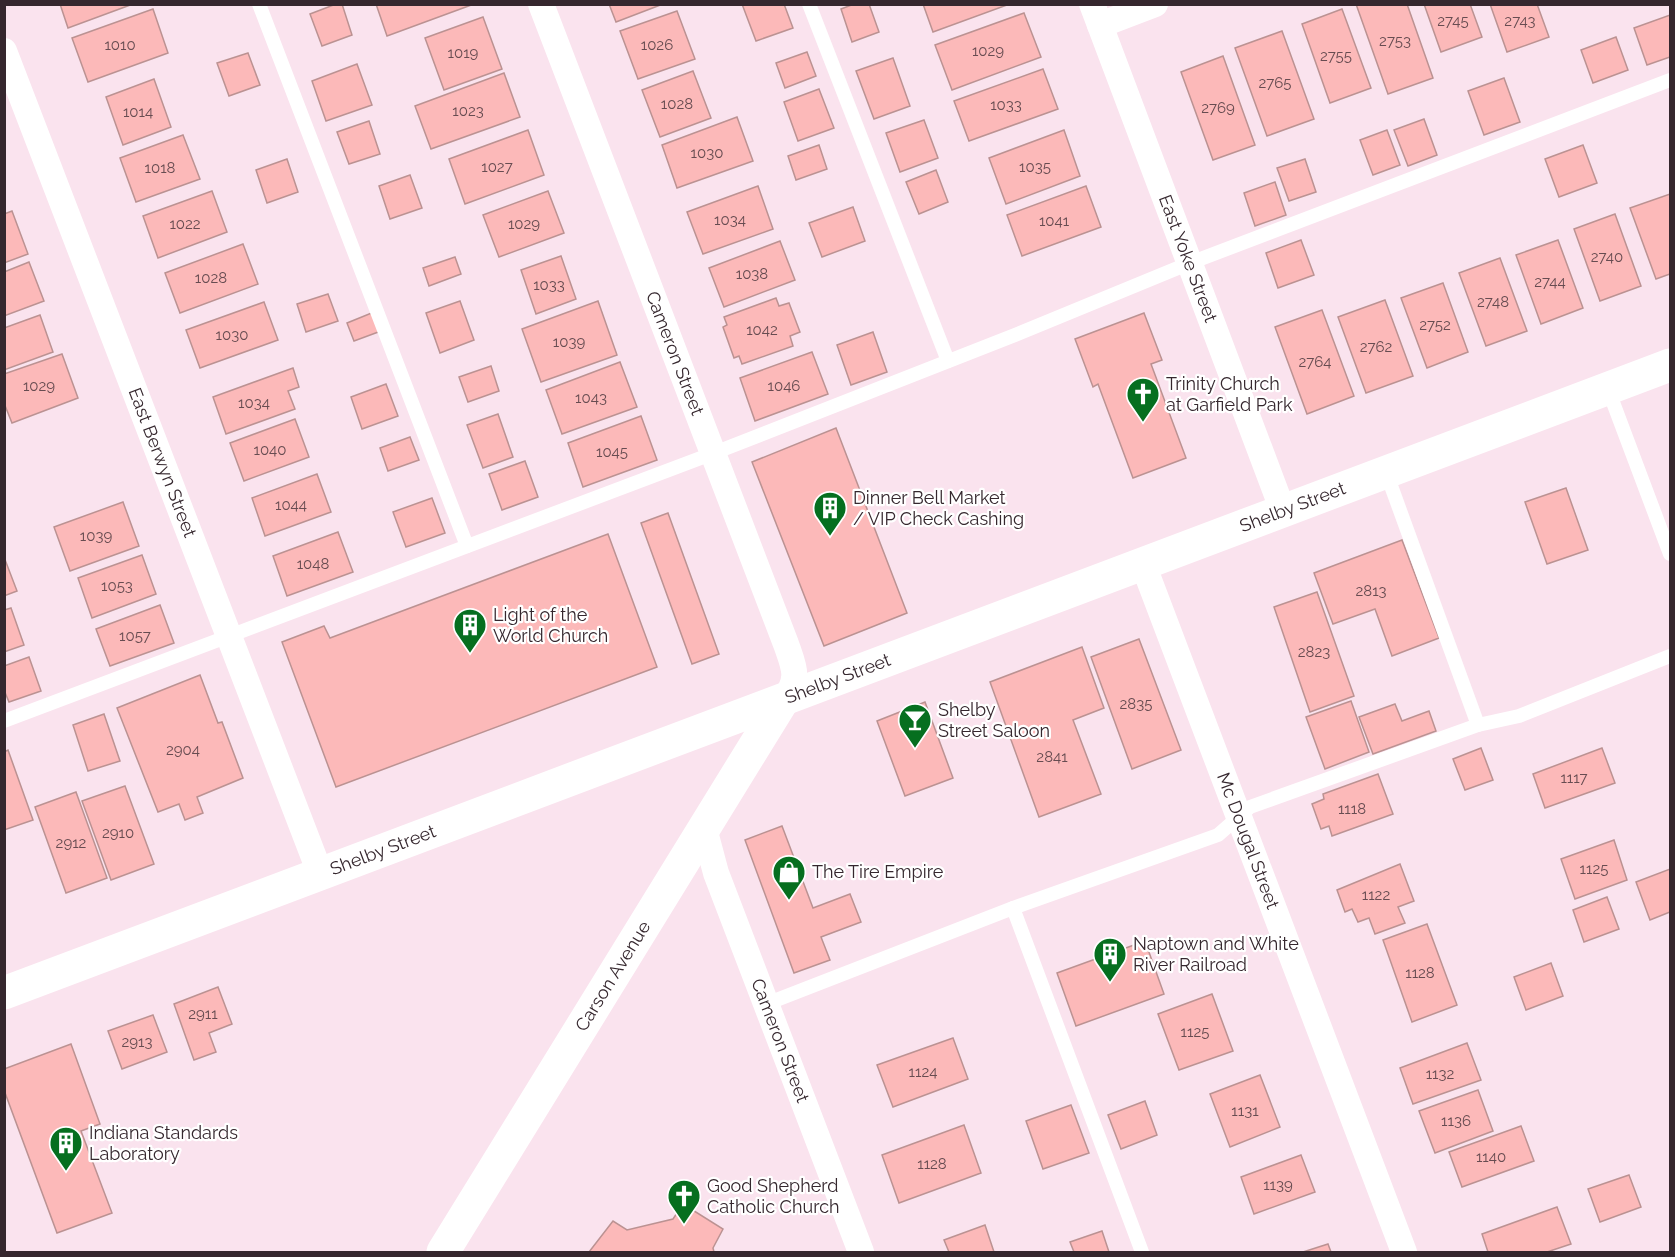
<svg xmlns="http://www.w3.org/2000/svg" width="1675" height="1257" viewBox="0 0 1675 1257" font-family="Raleway,sans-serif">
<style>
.building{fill:#fcb9b9;stroke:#bb9292;stroke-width:1.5}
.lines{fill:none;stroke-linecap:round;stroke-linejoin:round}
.service{stroke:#fff;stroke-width:14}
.minor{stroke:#fff;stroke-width:26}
.secondary{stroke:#fff;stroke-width:33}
.labels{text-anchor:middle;stroke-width:4.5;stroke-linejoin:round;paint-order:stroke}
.number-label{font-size:15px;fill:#674c51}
.street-label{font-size:18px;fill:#35272e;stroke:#fff}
.poi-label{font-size:18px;fill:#35272e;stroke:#fff;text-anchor:start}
</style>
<rect width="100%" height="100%" fill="#fae3ee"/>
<!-- building -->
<g class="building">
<polygon points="60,4 133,4 68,28"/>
<polygon points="336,4 342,4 352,35 322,46 310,14"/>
<polygon points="376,4 474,4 387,36"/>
<polygon points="609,4 663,4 616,22"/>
<polygon points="742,4 784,4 793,28 756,41"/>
<polygon points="854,4 869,4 879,32 852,42 841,9"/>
<polygon points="923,4 1007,4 1007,5 933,32"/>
<polygon points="1356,4 1407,4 1433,78 1388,94"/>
<polygon points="1424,4 1470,4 1482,37 1441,52"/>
<polygon points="1490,4 1537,4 1549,37 1507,52"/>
<polygon points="153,9 168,53 88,82 72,38"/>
<polygon points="1342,9 1371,88 1330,103 1302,24"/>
<polygon points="677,11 695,59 638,79 620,31"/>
<polygon points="1024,13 1041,57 952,90 935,45"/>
<polygon points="1670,15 1670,57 1647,65 1634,28"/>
<polygon points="483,17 502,69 444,90 425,38"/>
<polygon points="1282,31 1314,119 1267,136 1235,48"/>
<polygon points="1616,37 1628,70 1593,83 1581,50"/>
<polygon points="807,52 816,76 785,88 776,63"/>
<polygon points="248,53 260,85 229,96 217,63"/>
<polygon points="1223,56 1255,145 1213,160 1181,72"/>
<polygon points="893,58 910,106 874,119 856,71"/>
<polygon points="357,64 372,105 326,121 312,81"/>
<polygon points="1043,69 1058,109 969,141 954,101"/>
<polygon points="693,71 711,118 660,137 642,90"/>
<polygon points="504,73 520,117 431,149 415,106"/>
<polygon points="1504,78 1520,122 1484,135 1468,91"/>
<polygon points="154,79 171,127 123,145 106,97"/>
<polygon points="819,89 834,128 798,141 784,102"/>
<polygon points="737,117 753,161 677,188 662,145"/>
<polygon points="1424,119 1437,155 1408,166 1394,130"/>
<polygon points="924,120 938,158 900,172 886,133"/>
<polygon points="369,121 380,154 349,164 337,132"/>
<polygon points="528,130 544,175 465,204 449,159"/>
<polygon points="1064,130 1080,176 1006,204 989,158"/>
<polygon points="1387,130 1400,165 1373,175 1360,140"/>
<polygon points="183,135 200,179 136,202 120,158"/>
<polygon points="819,145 827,169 796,180 788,156"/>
<polygon points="1583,145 1597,183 1559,197 1545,159"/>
<polygon points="287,159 298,192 267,203 256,170"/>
<polygon points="1305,159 1316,192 1289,201 1277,168"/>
<polygon points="936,170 948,202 919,214 906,182"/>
<polygon points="410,175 422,208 390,219 379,186"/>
<polygon points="1275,182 1286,215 1255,226 1244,193"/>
<polygon points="758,186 773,229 703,254 687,212"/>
<polygon points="1086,186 1101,227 1022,256 1007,215"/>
<polygon points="212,191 227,232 158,258 143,216"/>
<polygon points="548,191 564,233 499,257 483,215"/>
<polygon points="1670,194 1670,274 1656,279 1630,208"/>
<polygon points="853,207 865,241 822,257 809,223"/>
<polygon points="12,211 28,254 4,263 4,214"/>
<polygon points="1615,214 1641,286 1600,301 1574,229"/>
<polygon points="1301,240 1314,275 1278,288 1266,253"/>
<polygon points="1558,240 1583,308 1541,324 1516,255"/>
<polygon points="780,241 795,280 724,307 709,268"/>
<polygon points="243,244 258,284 180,313 165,273"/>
<polygon points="561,256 576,299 536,314 521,270"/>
<polygon points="455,257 461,274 429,286 423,268"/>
<polygon points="1500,258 1527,331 1486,346 1459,273"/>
<polygon points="29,262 44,301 4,316 4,272"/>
<polygon points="1443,283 1468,352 1427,368 1401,298"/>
<polygon points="328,294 338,321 306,332 297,304"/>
<polygon points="776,298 779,306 789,303 800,332 790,336 793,346 742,364 739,356 734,358 723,327 727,325 724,317"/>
<polygon points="1385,300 1413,376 1366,393 1338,317"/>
<polygon points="460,301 474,340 440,353 426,313"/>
<polygon points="598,301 617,355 541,382 522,329"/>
<polygon points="264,302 278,340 200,368 186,330"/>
<polygon points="1322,310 1354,396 1307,414 1275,327"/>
<polygon points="374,312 381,331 354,341 347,323"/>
<polygon points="1144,313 1162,360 1151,364 1186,458 1133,478 1098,384 1093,387 1075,339"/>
<polygon points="40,315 53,352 4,370 4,328"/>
<polygon points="873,332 887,372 851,385 837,345"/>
<polygon points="812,352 828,394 755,421 740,378"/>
<polygon points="62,354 78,398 12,423 4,403 4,374"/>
<polygon points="620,362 637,407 562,434 546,390"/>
<polygon points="491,366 499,391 468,402 459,377"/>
<polygon points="293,368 299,387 288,391 295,409 226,434 213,397"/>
<polygon points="386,384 398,416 362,429 351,397"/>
<polygon points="498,414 513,457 483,468 467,425"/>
<polygon points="641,416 657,460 583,487 568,443"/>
<polygon points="295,419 309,457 244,481 230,443"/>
<polygon points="836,428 907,613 824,646 752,462"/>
<polygon points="410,437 419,460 388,471 380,448"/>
<polygon points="525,461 538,497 502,510 489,474"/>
<polygon points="317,474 331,512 265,536 252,498"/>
<polygon points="1566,488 1588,550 1547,564 1525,502"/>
<polygon points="432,498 445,533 406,547 393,512"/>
<polygon points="123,502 139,546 70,571 54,527"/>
<polygon points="668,513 719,654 692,664 641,523"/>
<polygon points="338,532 353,572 287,596 273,556"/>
<polygon points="608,534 657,667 336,787 282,642 324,626 330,638"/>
<polygon points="1402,540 1439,638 1392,656 1375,609 1333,624 1314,573"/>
<polygon points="142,555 156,594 92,618 78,578"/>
<polygon points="4,557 17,591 4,596"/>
<polygon points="1317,592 1354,696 1310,712 1274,607"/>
<polygon points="160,605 174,643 110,666 96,629"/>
<polygon points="11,608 24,645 4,652 4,610"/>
<polygon points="1139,639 1181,750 1132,769 1091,657"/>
<polygon points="1082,647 1104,708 1073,720 1101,794 1039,817 990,682"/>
<polygon points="29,657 41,691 9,702 4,690 4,666"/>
<polygon points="200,675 218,723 222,722 243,778 197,797 203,813 185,820 179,804 158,812 117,708"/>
<polygon points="1351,701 1369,752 1325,769 1306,717"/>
<polygon points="925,702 953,778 905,796 877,721"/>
<polygon points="1395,704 1402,721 1429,711 1436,731 1373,754 1359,717"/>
<polygon points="104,714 120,761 88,771 73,725"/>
<polygon points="1481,748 1493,780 1465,790 1453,759"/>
<polygon points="1602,748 1615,783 1545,808 1533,774"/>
<polygon points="8,750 33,820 4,830 4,752"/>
<polygon points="1378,774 1393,814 1332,836 1329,826 1321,829 1312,804 1324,799 1323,794"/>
<polygon points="125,786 154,864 111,880 82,801"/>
<polygon points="76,792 107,878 66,893 35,807"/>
<polygon points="782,826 813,908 850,894 861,922 821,937 830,960 794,973 745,840"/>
<polygon points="1614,840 1627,880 1575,899 1561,859"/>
<polygon points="1400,864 1414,901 1398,907 1405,923 1375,934 1369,918 1358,922 1352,909 1345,912 1337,890"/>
<polygon points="1670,869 1670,912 1650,920 1636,882"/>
<polygon points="1607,897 1619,929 1584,942 1573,910"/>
<polygon points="1427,924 1457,1005 1412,1022 1383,940"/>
<polygon points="1145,941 1164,994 1076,1026 1057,973"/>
<polygon points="1551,963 1563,996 1526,1010 1514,977"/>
<polygon points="218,987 232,1024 209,1033 216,1052 194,1060 174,1004"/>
<polygon points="1212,994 1233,1051 1179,1070 1158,1014"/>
<polygon points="153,1015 167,1052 122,1069 108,1031"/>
<polygon points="953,1038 968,1079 893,1107 877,1065"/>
<polygon points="1467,1043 1481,1080 1413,1104 1400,1068"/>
<polygon points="71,1044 100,1124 81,1131 112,1213 57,1233 4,1090 4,1069"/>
<polygon points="1260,1075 1280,1127 1230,1147 1210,1094"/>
<polygon points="1478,1090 1493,1131 1435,1153 1419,1111"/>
<polygon points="1145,1101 1157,1135 1121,1149 1108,1115"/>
<polygon points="1071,1105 1089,1153 1043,1169 1026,1121"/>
<polygon points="964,1125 981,1173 899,1203 882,1155"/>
<polygon points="1521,1126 1534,1161 1462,1187 1449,1152"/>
<polygon points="1301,1155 1315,1192 1254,1214 1241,1177"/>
<polygon points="1629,1175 1641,1207 1600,1222 1588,1189"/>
<polygon points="683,1204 723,1229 713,1248 714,1252 589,1252 613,1221 627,1230 673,1219"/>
<polygon points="1557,1207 1571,1244 1547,1252 1488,1252 1482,1234"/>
<polygon points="985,1225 994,1252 949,1252 944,1240"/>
<polygon points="1102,1231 1109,1252 1074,1252 1070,1242"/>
<polygon points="1328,1244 1331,1252 1303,1252"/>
</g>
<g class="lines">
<!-- service -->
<g class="service">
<polyline points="259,4 467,546"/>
<polyline points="809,4 948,361"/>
<polyline points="1608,389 1670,554"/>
<polyline points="1386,472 1478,725"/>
<polyline points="4,721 714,453 1015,335 1190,263 1670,80"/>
<polyline points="1013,908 1142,1252"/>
<polyline points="766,1004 1013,908 1218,835 1250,807 1478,725 1519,716 1670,656"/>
</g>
<!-- minor -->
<g class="minor">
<path id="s1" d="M541,4L786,644C794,667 801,679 783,700"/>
<path id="s2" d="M1092,4L1283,511"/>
<polyline points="1100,25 1155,4"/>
<path id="s3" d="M4,51L320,873"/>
<path id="s4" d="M1143,564L1404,1252"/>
<path id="s5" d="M704,828L716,873L861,1252"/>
</g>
<!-- secondary -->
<g class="secondary">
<path id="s6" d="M4,993L1670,365"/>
<path id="s7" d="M443,1252L783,700"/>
</g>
</g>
<!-- icons -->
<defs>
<g id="church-pin" transform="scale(1.725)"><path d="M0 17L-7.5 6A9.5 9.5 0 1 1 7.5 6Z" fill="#066f1f" stroke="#fff"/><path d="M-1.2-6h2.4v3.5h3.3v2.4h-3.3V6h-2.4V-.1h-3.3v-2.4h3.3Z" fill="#fff"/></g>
<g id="building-pin" transform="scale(1.725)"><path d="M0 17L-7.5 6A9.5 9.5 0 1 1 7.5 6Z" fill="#066f1f" stroke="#fff"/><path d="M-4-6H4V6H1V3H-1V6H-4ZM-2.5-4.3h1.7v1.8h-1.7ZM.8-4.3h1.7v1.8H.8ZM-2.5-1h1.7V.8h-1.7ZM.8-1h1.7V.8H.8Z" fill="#fff"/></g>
<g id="bar-pin" transform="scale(1.725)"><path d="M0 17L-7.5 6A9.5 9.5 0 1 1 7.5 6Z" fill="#066f1f" stroke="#fff"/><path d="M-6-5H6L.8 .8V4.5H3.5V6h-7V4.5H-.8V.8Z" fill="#fff"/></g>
<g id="shop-pin" transform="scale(1.725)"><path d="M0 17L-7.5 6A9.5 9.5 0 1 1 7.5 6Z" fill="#066f1f" stroke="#fff"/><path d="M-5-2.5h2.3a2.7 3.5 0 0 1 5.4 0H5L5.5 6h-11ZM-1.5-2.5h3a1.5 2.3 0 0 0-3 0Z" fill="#fff"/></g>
</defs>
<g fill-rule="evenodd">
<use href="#church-pin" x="1143" y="394"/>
<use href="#building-pin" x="830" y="508"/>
<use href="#building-pin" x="470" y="625"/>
<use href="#bar-pin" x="915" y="720"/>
<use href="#shop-pin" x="789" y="872"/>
<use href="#building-pin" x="1110" y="954"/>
<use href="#building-pin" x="66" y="1143"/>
<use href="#church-pin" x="684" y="1196"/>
</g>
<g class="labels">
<!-- number labels -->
<g class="number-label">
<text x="1453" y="26">2745</text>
<text x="1520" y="26">2743</text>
<text x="1395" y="46">2753</text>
<text x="120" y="50">1010</text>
<text x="657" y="50">1026</text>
<text x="988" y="56">1029</text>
<text x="463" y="58">1019</text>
<text x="1336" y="61">2755</text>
<text x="1275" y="88">2765</text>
<text x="677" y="109">1028</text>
<text x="1006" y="110">1033</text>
<text x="1218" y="113">2769</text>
<text x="468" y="116">1023</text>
<text x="138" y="117">1014</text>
<text x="707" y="158">1030</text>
<text x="497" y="172">1027</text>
<text x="1035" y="172">1035</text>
<text x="160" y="173">1018</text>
<text x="730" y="225">1034</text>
<text x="1054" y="226">1041</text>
<text x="185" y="229">1022</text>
<text x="524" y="229">1029</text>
<text x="1607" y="262">2740</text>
<text x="752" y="279">1038</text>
<text x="211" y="283">1028</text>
<text x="1550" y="287">2744</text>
<text x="549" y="290">1033</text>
<text x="1493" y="307">2748</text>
<text x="1435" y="330">2752</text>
<text x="762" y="335">1042</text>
<text x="232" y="340">1030</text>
<text x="569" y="347">1039</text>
<text x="1376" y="352">2762</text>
<text x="1315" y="367">2764</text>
<text x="39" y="391">1029</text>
<text x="784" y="391">1046</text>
<text x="591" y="403">1043</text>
<text x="254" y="408">1034</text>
<text x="270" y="455">1040</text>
<text x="612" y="457">1045</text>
<text x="291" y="510">1044</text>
<text x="96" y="541">1039</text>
<text x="313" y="569">1048</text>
<text x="117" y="591">1053</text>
<text x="1371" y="596">2813</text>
<text x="135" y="641">1057</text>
<text x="1314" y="657">2823</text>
<text x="1136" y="709">2835</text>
<text x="183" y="755">2904</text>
<text x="1052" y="762">2841</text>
<text x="1574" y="783">1117</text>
<text x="1352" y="814">1118</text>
<text x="118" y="838">2910</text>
<text x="71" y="848">2912</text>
<text x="1594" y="874">1125</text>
<text x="1376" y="900">1122</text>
<text x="1420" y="978">1128</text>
<text x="203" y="1019">2911</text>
<text x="1195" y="1037">1125</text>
<text x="137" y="1047">2913</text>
<text x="923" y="1077">1124</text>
<text x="1440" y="1079">1132</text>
<text x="1245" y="1116">1131</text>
<text x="1456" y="1126">1136</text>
<text x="1491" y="1162">1140</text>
<text x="932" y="1169">1128</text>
<text x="1278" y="1190">1139</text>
</g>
<!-- street labels -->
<g class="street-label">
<text dy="6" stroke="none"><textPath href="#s2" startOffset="272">East Yoke Street</textPath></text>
<text dy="6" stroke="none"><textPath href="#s1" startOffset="374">Cameron Street</textPath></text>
<text dy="6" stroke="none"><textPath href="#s3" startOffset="441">East Berwyn Street</textPath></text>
<text dy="6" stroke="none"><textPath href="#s6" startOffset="1377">Shelby Street</textPath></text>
<text dy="6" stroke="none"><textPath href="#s6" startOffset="891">Shelby Street</textPath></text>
<text dy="6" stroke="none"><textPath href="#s4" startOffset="296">Mc Dougal Street</textPath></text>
<text dy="6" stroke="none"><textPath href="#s6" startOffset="405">Shelby Street</textPath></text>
<text dy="6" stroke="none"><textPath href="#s7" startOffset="324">Carson Avenue</textPath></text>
<text dy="6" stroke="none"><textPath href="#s5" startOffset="226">Cameron Street</textPath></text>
</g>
<!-- poi labels -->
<g class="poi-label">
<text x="1166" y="390">Trinity Church<tspan x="1166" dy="21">at Garfield Park</tspan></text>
<text x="853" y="504">Dinner Bell Market<tspan x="853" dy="21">/ VIP Check Cashing</tspan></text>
<text x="493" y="621">Light of the<tspan x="493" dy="21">World Church</tspan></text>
<text x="938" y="716">Shelby<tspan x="938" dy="21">Street Saloon</tspan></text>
<text x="812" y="878">The Tire Empire</text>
<text x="1133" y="950">Naptown and White<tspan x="1133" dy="21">River Railroad</tspan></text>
<text x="89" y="1139">Indiana Standards<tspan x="89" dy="21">Laboratory</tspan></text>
<text x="707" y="1192">Good Shepherd<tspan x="707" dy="21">Catholic Church</tspan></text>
</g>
</g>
<!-- border -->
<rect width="1675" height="1257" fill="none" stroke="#35272e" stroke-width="12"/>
</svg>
